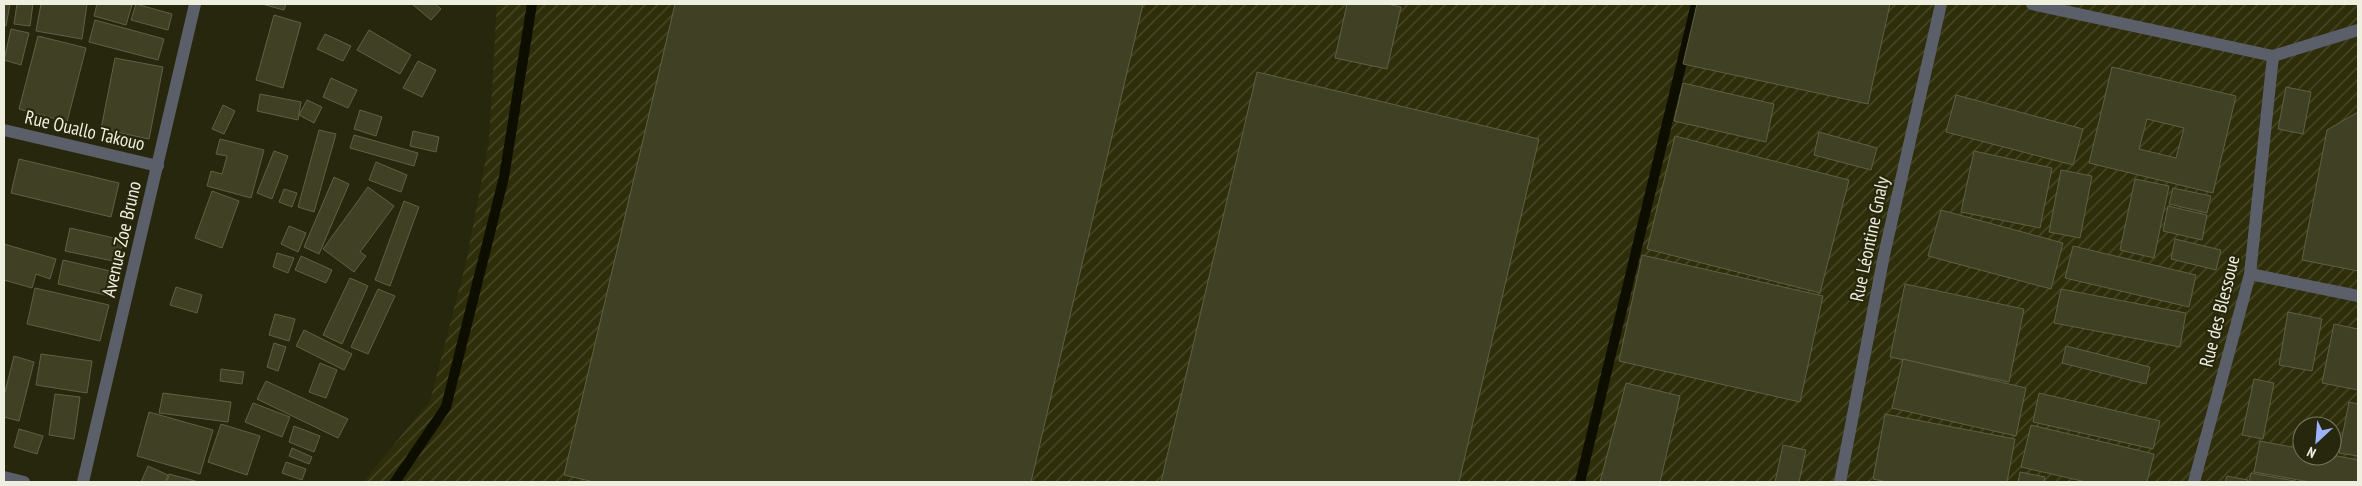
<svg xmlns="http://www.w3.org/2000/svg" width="2362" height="486" viewBox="0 0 2362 486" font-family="'PT Sans Narrow',sans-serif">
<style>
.industrial{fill:url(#industrial-furrows);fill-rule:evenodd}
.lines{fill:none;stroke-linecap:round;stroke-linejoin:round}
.stream{stroke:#0d0d00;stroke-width:10}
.building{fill:#404025;stroke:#5f6044;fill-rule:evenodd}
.minor{stroke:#5b5f6a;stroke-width:12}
.labels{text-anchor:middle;stroke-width:4.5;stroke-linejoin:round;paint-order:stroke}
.street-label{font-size:19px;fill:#eeefdf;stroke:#27270d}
</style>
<defs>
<pattern id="industrial-furrows" width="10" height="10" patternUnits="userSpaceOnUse" patternTransform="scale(1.25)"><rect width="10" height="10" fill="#2e2e0b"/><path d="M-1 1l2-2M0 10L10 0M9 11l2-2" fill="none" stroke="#4d4d2e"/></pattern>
</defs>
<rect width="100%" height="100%" fill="#27270d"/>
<!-- industrial -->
<path class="industrial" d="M497,4H2358V482H363L430,401L466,263L489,142ZM2302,426H2332V456H2302Z"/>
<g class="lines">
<!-- stream -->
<g class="stream">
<polyline points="395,482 446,407 504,177 532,4"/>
<polyline points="1580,482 1696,4"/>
</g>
</g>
<!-- building -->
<g class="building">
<polygon points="4,4 10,4 6,26 4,25"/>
<polygon points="17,4 33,4 30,26 14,24"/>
<polygon points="41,4 87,4 82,39 36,31"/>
<polygon points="97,4 132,5 126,25 94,16"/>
<polygon points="136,4 172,14 168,30 131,20"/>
<polygon points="262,4 286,4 284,10"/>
<polygon points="412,4 435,4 441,9 431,20"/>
<polygon points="675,4 1143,4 1031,482 594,482 564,475"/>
<polygon points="1347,4 1387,4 1401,7 1387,69 1335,58"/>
<polygon points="1697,4 1890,4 1868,104 1683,64"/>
<polygon points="274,15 301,23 283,88 256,80"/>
<polygon points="95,20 164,39 158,60 89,42"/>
<polygon points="11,29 29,33 21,65 4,60"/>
<polygon points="369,30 411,55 400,74 357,50"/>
<polygon points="325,34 351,46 343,61 317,49"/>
<polygon points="38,36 86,48 67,122 19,109"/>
<polygon points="115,58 163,67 149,139 101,129"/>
<polygon points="418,61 436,70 422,97 403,88"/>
<path d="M2112,67L2236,96L2213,193L2089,163ZM2147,119L2184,128L2176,158L2139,149Z"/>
<polygon points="1257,72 1539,139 1459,482 1161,482"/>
<polygon points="331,78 357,90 348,108 323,97"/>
<polygon points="1683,83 1774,104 1766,142 1674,121"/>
<polygon points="2286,87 2311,92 2303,134 2278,129"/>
<polygon points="260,94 301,102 298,120 257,111"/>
<polygon points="1956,95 2083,129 2073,165 1946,132"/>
<polygon points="307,100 322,107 314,123 299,115"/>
<polygon points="223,105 235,111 224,134 212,129"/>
<polygon points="360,110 382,117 376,136 354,129"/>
<polygon points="2358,112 2358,271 2302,260 2327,130"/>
<polygon points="319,130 336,134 314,212 298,207"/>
<polygon points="413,131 439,137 436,152 410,146"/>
<polygon points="1819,132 1877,148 1871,170 1814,155"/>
<polygon points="354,135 418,153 414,166 350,148"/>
<polygon points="1675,136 1849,180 1820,293 1647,249"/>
<polygon points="220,139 264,150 251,198 207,186 211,171 222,174 227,156 216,154"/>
<polygon points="274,151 288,156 272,199 257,193"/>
<polygon points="1974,151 2052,168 2040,228 1961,212"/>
<polygon points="19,159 119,183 111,217 11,193"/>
<polygon points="376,162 407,175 401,192 369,180"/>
<polygon points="2061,170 2092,176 2080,238 2049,232"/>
<polygon points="334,177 349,184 319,254 304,247"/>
<polygon points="2135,179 2169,186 2154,258 2120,250"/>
<polygon points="368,187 394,206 360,252 366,256 354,272 323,249"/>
<polygon points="2173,188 2211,196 2207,213 2169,204"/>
<polygon points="284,189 297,193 292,207 279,202"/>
<polygon points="212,191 239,201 222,248 195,238"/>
<polygon points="404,201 419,207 390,286 375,280"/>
<polygon points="2168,206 2207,215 2202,240 2163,231"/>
<polygon points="1941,210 2063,243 2051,289 1928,256"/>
<polygon points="289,226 306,233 298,252 281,244"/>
<polygon points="70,228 123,240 118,262 65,251"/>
<polygon points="2175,239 2221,250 2216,270 2171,259"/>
<polygon points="4,244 56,259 50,279 36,274 32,288 4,280"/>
<polygon points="2073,246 2196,275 2189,307 2065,278"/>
<polygon points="277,253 294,258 288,273 273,267"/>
<polygon points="1642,255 1823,296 1800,402 1619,361"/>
<polygon points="301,256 332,270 326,283 295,270"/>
<polygon points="63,260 110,271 105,295 58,284"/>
<polygon points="350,278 368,286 342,344 323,335"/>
<polygon points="1905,284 2024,309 2009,382 1890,357"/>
<polygon points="176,287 202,295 197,313 170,305"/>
<polygon points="35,288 109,305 100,341 27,324"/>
<polygon points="378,289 395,296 368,354 351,347"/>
<polygon points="2061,289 2186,313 2180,347 2054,323"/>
<polygon points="2288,312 2322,319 2312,371 2279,365"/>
<polygon points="275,314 295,319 289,341 269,335"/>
<polygon points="2334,324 2358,329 2358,390 2322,383"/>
<polygon points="304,330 352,354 344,370 296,346"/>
<polygon points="274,343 286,347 278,371 267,367"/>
<polygon points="2066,346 2150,367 2146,384 2062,363"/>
<polygon points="41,354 92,361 87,393 36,385"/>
<polygon points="14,356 34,362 19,421 4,417 4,396"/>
<polygon points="1903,359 2026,388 2016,436 1892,408"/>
<polygon points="320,363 337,370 326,398 309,392"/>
<polygon points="221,369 244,372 242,384 220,381"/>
<polygon points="2254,379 2274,383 2263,439 2242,435"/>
<polygon points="266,381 348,419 338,438 257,399"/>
<polygon points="1626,383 1680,396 1660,482 1600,482"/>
<polygon points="163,393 231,402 228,422 159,413"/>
<polygon points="2039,393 2160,421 2153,449 2033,422"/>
<polygon points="55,394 80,397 74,439 49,435"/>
<polygon points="2349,402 2358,404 2358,456 2339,453"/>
<polygon points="253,403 290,417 282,437 245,422"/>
<polygon points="149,412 213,430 200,474 137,456"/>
<polygon points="1885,414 2015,439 2007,482 1887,482 1873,479"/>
<polygon points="221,424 260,436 247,475 208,462"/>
<polygon points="2031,425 2154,454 2147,482 2086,482 2021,467"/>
<polygon points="294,426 320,436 314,452 289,442"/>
<polygon points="19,429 43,436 37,454 14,447"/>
<polygon points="2260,441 2302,449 2302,456 2332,455 2358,460 2358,482 2310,482 2254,472"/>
<polygon points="1783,445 1806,450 1799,482 1775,482"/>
<polygon points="292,448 312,457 309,464 289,456"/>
<polygon points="286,462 306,469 302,480 282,473"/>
<polygon points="148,466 168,475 165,482 141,482"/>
<polygon points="2020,472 2045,477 2044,482 2018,482"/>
<polygon points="2251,473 2300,482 2249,482"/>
<polygon points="169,474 199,482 167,482"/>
<polygon points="2227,476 2248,480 2247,482 2225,482"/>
</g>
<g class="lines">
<!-- minor -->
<g class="minor">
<polyline points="2032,4 2273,56 2358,30"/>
<polyline points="4,130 158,166"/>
<polyline points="2250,274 2358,296"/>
<polyline points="4,477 24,482"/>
<polyline points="83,482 195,4"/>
<polyline points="1840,482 1884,255 1941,4"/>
<polyline points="2194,482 2250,274 2273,56"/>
</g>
</g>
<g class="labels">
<!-- street labels -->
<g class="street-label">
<text transform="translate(85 130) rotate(13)" y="7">Rue Ouallo Takouo</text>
<text transform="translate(121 239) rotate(-77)" y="7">Avenue Zoe Bruno</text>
<text transform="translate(1869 239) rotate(-78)" y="7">Rue Léontine Gnaly</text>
<text transform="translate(2219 311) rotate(-76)" y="7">Rue des Blessoue</text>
</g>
</g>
<!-- border -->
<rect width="2362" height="486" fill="none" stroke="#eeefdf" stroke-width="10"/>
<!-- north arrow -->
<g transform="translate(2317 441) rotate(206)"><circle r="24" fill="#27270d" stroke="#777761"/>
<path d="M0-4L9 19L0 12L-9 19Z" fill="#9cb4fd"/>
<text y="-8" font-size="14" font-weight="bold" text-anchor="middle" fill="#eeefdf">N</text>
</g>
</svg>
